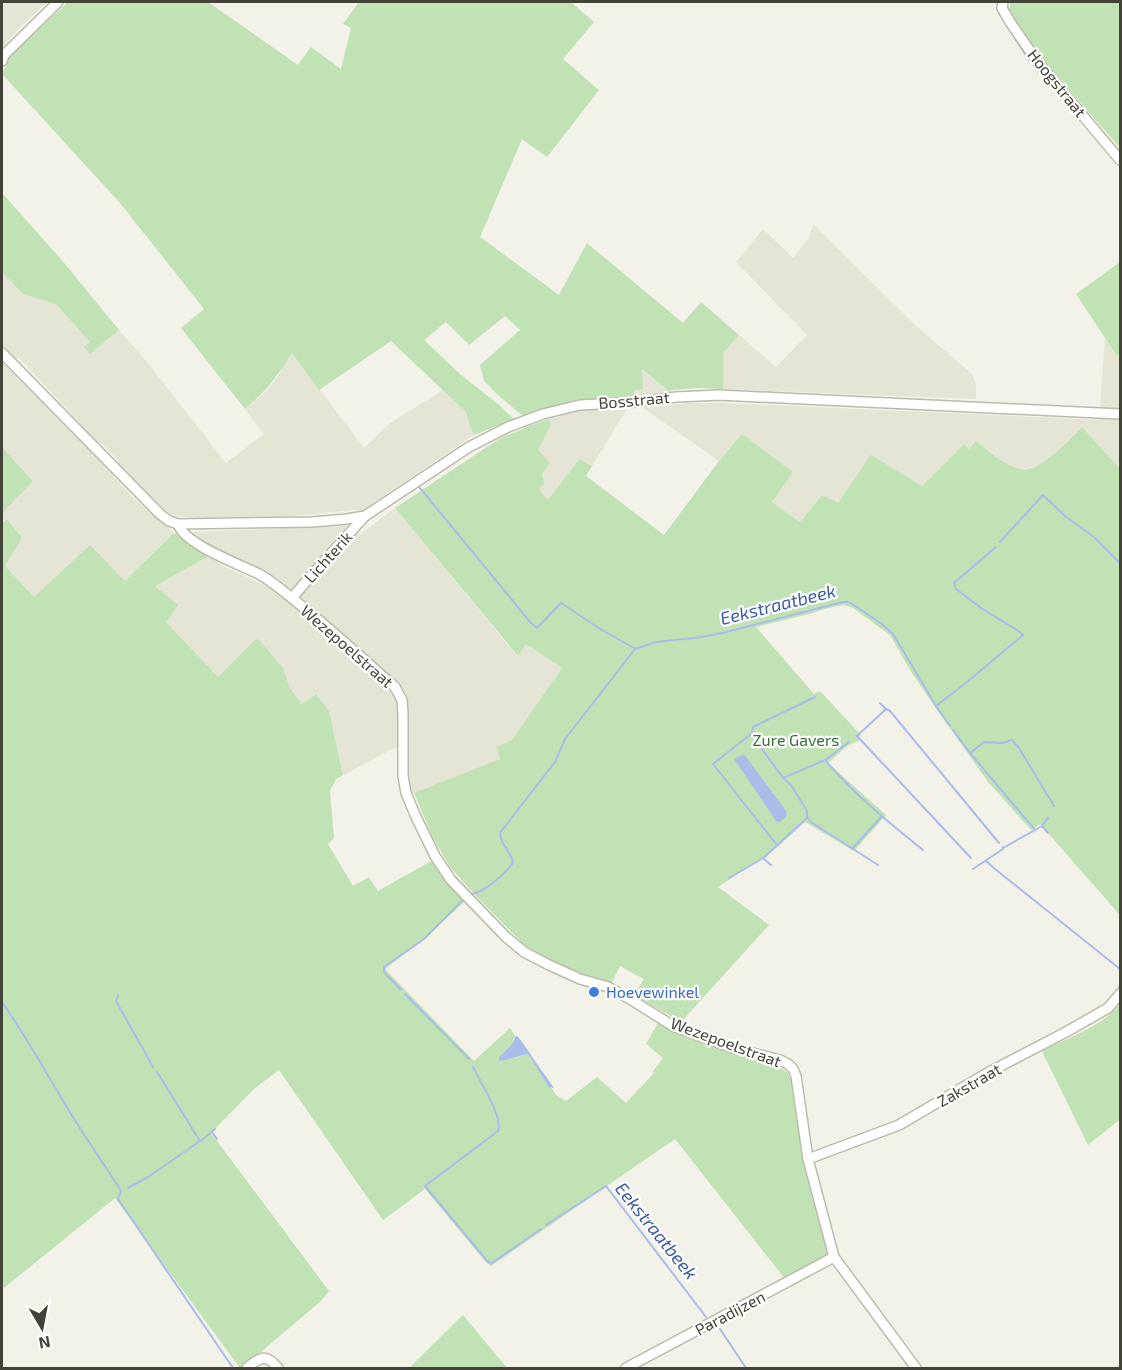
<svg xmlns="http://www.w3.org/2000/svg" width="1122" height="1370" viewBox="0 0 1122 1370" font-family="'Exo 2',sans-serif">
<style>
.residential{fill:#e5e5d6}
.green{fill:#c1e2b5}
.water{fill:#aabde8}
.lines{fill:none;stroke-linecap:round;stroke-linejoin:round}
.stream{stroke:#aabde8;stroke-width:2}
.minor-casing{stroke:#bcbbab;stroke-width:12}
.minor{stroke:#fff;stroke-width:9}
.shop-dot{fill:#3f7fe0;stroke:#fff;stroke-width:2}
.labels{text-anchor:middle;stroke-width:4.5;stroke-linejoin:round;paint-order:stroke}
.street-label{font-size:16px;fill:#444337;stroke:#fff}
.park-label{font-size:16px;fill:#377031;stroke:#fff}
.shop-label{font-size:16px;fill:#366cbe;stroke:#fff;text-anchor:start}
.water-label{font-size:18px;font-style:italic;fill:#3c5ba5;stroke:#fff}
</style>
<rect width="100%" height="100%" fill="#f2f2e8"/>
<!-- residential -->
<g class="residential">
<polygon points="2,2 47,2 18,29 2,48"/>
<polygon points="813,224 915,325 972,374 976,384 976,399 723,389 723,353 739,335 776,367 807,335 736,262 763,229 793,258 809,238"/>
<polygon points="2,272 23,294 56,303 90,342 90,354 119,330 146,361 226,463 264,434 245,409 263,394 275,381 292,353 364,448 390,423 443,390 466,412 469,424 474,435 361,511 352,510 291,516 193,518 174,516 164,509 163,510 117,464 119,461 102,444 99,442 97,444 80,425 81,424 19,358 16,360 2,346"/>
<polygon points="1105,338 1117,356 1120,354 1120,469 1082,427 1052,457 1039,465 1022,470 1006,464 976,441 969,449 964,444 922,486 837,504 822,495 800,522 772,502 742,434 719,461 643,408 688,403 722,403 1099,420"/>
<polygon points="2,360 70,431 74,434 96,456 131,496 174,533 125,582 34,597 5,566 7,519 2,523 2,513 33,480 2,447"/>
<polygon points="641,368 670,392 634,397 633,390"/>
<polygon points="594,410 626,410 592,466 578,459 548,501 539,490 541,474 538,450 551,425 549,419 582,411"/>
<polygon points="395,508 517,656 526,644 562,668 501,759 405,797 402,790 398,746 343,775 329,711 315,694 302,704 290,688 283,668 254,641 218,678 166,622 154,586 209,556 223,566 266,586 267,585 323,631 330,623 299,597 341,548 357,532 360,535"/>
<polygon points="345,526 346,527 321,554 322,556 320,559 292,592 265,572 215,548 192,533 193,532"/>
</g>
<!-- green -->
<g class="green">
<path d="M68,2H208L298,65L311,47L341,69L351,28L343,24L359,2H571L594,22L563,59L599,90L547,157L522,139L480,237L559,295L587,243L683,323L701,302L739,335L723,353V389L700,388L671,390L670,392L642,369L643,389L634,390V397L631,396L575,400L523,416L499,396L484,381L480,365L520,330L505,316L469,345L446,322L424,340L461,375L498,404L514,419L474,435L469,424L466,412L391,341L319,390L292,353C276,378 267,390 245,409L181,328L204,309L120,203L2,74L11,55Z"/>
<polygon points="1010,2 1120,2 1120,148 1041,57 1010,13"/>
<polygon points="2,193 60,258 119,330 90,354 84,347 90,342 56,304 23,294 2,272"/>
<polygon points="1120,262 1120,354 1117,356 1076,294"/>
<path d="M549,419L551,425L538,450L550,463L542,474L544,483L539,490L548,500L579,459L592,466L586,476L664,535L719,461L742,434L793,472L772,502L800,522L822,495L838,503L871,455L922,486L964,444L969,449L976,441C989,451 1004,466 1021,469C1040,473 1069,440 1082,427L1120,469V915L1040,824L1031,830L988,782L937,710L910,670L890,635L853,608L844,605L828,608L809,614L756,627L814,694L820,691L861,735L858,737L860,740L847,746L828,763L886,815L854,851L805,822L765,858L753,864L718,887L769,925L681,1022L634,995L644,979L620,966L611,984L556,964L525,946L475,895L450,867L433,838L414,793L500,759L497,747L512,740L562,668L526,644L518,656L395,508L499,439L532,425Z"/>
<polygon points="2,447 33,481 2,513"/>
<polygon points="7,519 22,538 5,566 34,597 90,545 125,581 174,533 209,556 155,586 178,605 166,622 218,677 254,641 257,639 260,641 283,668 290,688 302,704 316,694 329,711 343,775 336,779 330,791 334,838 328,844 353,886 369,877 378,891 433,860 465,901 424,939 385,969 474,1061 510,1028 516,1037 513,1039 513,1043 499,1057 500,1061 526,1055 529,1053 556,1095 566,1101 597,1077 626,1103 654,1073 653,1071 663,1058 646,1044 658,1023 736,1054 779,1067 788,1073 791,1081 804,1165 828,1254 817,1262 785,1279 675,1139 491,1266 484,1260 425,1189 383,1220 279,1070 255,1088 211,1133 329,1291 321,1301 242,1368 240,1368 115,1198 4,1288 2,1284 2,523"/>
<path d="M1120,1004V1122L1118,1121L1088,1145L1042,1051C1066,1039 1105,1025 1120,1004Z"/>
<polygon points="463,1315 507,1368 409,1368"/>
</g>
<!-- water -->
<g class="water">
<polygon points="744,754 786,811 787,816 780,822 776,821 734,759"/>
<path d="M517,1036C522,1041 525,1046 529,1052C536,1063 546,1076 554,1088L549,1087L528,1054L501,1061L499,1060V1057L513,1043L515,1037Z"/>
</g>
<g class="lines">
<!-- stream -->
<g class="stream">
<polyline points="999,13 1029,60 1073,111"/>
<polyline points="420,488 531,623 537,628 561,603 600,629 634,648"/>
<polyline points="1000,542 1043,495 1065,516 1095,538 1120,563"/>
<polyline points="880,703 886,709 890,711 999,843"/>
<polyline points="936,706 950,726"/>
<polyline points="886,709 857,736 971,858"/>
<polyline points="953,730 970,753 984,742 1002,743 1012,740 1019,748 1054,806"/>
<polyline points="752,733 753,727 815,697"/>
<polyline points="970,753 1035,830"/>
<path d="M825,760C854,794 888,822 923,850"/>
<polyline points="783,778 825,760 849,742"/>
<polyline points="1042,825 1048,818"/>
<polyline points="777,845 713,764 751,734 783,778 791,785 807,811 807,817 811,822 878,865"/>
<polyline points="1003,847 1003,848 1042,826 1048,833"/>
<polyline points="852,849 882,816"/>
<polyline points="763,858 771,865"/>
<polyline points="986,861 995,869 1120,969"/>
<polyline points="973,869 1003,849"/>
<polyline points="729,878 763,858 807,818"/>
<path d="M472,894C488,890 502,876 513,863C512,852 500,845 500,833L555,762L565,739L635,649L656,642L702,637L722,633L843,602H849L882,624L893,634L936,706L967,682L1023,635L1020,632L981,608L956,589L954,583L996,547"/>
<polyline points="1119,987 1120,986"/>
<polyline points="401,990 384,972 384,967 424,939 463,900"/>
<polyline points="405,994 469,1059"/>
<polyline points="118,995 116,1001 153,1067"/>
<path d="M2,1002C26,1036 46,1073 68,1109C85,1137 104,1164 121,1191L118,1199L233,1368"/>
<path d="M473,1067C480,1082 503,1116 498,1131L425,1186L488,1262L492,1263L541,1229"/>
<polyline points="212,1132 217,1139"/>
<polyline points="201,1141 215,1129"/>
<polyline points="128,1188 148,1177 200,1141 157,1072"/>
<polyline points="546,1225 606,1186 706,1317"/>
<polyline points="720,1329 746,1368"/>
</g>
<!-- minor casing -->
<g class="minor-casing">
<g id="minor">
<polyline points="1003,2 1002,8 1010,22 1037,61 1120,160"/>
<polyline points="2,61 4,55 58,2"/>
<polyline points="2,353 160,514 169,521 178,524 312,522 347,519 365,516 469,447 508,427 543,414 580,405 637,402 676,397 719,395 1120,414"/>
<path d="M178,524C184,544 239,564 259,574C275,583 289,596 303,607C335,633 364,660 395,687L402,700L403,715V776L406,793L416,817L435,856L451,880L506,937L524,952L549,965L580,979L608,987L630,999L673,1026L733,1048L780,1060L788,1064L793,1069L796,1076L808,1159L834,1257L916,1368"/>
<polyline points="292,598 315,571 365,516"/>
<polyline points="808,1159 899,1125 991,1071 1066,1032 1108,1008 1120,994"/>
<path d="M247,1368C260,1357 266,1353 278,1368"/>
<polyline points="626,1368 834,1257"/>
</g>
</g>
<!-- minor -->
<use href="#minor" class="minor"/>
</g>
<!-- markers -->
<circle class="shop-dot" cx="594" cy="992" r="6"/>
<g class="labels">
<!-- street labels -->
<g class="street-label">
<text transform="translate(1057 83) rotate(51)" y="6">Hoogstraat</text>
<text transform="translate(634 400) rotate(-5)" y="6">Bosstraat</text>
<text transform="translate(328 557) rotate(-48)" y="6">Lichterik</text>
<text transform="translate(347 646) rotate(41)" y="6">Wezepoelstraat</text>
<text transform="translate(726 1042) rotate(20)" y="6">Wezepoelstraat</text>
<text transform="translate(969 1085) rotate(-30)" y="6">Zakstraat</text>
<text transform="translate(730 1313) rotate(-28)" y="6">Paradijzen</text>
</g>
<!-- park labels -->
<g class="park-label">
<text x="796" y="746">Zure Gavers</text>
</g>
<!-- shop labels -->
<g class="shop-label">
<text x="606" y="998">Hoevewinkel</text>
</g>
<!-- water labels -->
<g class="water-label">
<text transform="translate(778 605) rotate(-14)" y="6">Eekstraatbeek</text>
<text transform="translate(656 1231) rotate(51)" y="6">Eekstraatbeek</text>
</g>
</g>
<!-- border -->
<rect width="1122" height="1370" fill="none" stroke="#444337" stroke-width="6"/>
<!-- north arrow -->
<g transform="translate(42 1328) rotate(170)" stroke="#ffffff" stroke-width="4.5" paint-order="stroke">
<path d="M0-4.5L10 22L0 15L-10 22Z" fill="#444337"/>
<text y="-9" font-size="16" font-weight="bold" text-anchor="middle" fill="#444337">N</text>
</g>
</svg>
